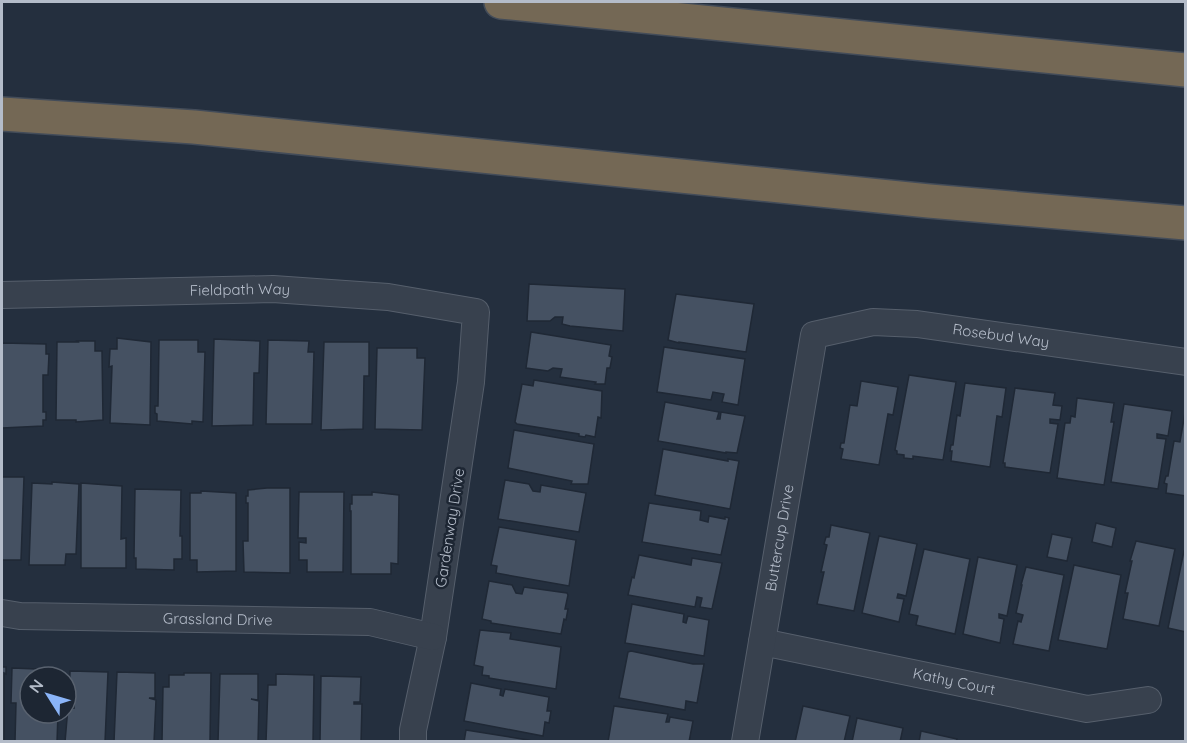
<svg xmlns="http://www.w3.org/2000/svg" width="1187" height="743" viewBox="0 0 1187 743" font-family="Quicksand,sans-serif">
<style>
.building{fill:#455162;stroke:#1f2835;stroke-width:1.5}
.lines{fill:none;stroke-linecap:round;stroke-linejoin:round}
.minor-casing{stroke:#565f6c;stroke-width:28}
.highway-casing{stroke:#434c59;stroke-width:36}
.minor{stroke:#38414e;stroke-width:26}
.highway{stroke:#746855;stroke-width:33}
.labels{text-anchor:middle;stroke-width:5;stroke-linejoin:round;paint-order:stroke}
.street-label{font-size:15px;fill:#b4bcc9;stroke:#1d2633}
</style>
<rect width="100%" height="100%" fill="#242f3e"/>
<!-- building -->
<g class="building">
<polygon points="529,284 625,289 623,331 570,326 562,324 563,317 555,317 550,321 527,321"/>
<polygon points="676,294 754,304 746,352 679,342 679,343 668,340"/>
<polygon points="531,332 611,345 609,356 612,357 610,368 607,368 605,384 595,384 596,382 560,377 562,369 553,368 548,371 526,368"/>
<polygon points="117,338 151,342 150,425 110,423 112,366 109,367 110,349 117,349"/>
<polygon points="214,339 260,341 259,373 254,373 253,425 212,426"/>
<polygon points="159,340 198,340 198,352 205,352 203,422 192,421 192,424 157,421 157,414 155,413 155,406 158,406"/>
<polygon points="268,340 309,341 308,352 314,352 312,424 266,424"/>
<polygon points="77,341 95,341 95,351 102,351 103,420 76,422 76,420 56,420 57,342 78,342"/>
<polygon points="324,342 369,342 369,376 364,376 363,429 321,430"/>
<polygon points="2,343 46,344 46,354 49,354 48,375 43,375 43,412 46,412 46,420 43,420 43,426 2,428"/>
<polygon points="664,347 745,359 738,405 722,402 724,394 713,392 711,400 657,392"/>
<polygon points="377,348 417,348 417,358 425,358 422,430 375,429"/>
<polygon points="909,375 956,382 943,460 913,456 913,459 904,458 904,455 897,454 897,451 895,450"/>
<polygon points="534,380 602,391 601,418 598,417 595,437 586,435 585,437 579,436 579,434 517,424 515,422 522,384 533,386"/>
<polygon points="861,381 898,387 893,415 888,414 879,465 841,459 843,449 840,448 841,443 844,443 850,405 857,406"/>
<polygon points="965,383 1006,388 1002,417 997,416 990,467 951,461 952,451 950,451 951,445 953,445 957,415 960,416"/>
<polygon points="1015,388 1055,393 1053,405 1062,406 1060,420 1050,419 1050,423 1058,424 1050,473 1005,467 1005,463 1003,463"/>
<polygon points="1077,398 1114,403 1111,422 1114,422 1104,485 1057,478 1065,423 1070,423 1071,416 1075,417"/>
<polygon points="665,402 719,412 717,419 720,419 721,412 745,416 737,453 726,452 726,453 658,441"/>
<polygon points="1124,404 1172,411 1168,436 1157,434 1157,438 1166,439 1158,489 1111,482"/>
<polygon points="1185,413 1186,413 1186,496 1166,493 1167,484 1164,483 1166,476 1168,476 1174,441 1180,442"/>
<polygon points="514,430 594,444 588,484 571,484 572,481 508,468"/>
<polygon points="663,449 728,461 728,459 739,461 730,509 655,495"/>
<polygon points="2,477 24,477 21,560 2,560"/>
<polygon points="505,480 529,484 533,491 540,492 541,485 586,493 579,532 498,519"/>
<polygon points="52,482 79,484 76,554 66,554 65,565 29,565 32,483 52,484"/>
<polygon points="81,483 122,486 121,539 126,538 126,568 81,568"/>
<polygon points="267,488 290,488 290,573 244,572 243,541 248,541 248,503 246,503 246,496 248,496 248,490"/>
<polygon points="135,489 181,490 180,536 182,536 182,559 174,559 174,570 136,569 136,558 134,558"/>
<polygon points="201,491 236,493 236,571 197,572 197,560 190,560 190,493 201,493"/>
<polygon points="299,492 344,492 343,572 307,572 307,560 299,560 299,542 306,543 306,538 298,538"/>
<polygon points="372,492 399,495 398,564 391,563 391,574 351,574 351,511 350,511 350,504 352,504 352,495 372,495"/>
<polygon points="649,503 701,511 700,520 708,522 709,516 725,519 725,517 729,518 721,555 642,542"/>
<polygon points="1096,523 1116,528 1112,547 1092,542"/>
<polygon points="831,525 870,533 854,611 817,604 824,572 821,572 827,545 824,544 826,537 829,537"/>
<polygon points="499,527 576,540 569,586 496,573 497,566 491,565"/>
<polygon points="1052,534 1072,538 1067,561 1047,557"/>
<polygon points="879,536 917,544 906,596 898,594 897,598 904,599 899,622 862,613"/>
<polygon points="1136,541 1175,549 1159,626 1123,619 1128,593 1125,593 1132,561 1130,561"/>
<polygon points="924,549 970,559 955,634 916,625 918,616 909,614"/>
<polygon points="1184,551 1186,551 1186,632 1168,628"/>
<polygon points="639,555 691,565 692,558 722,563 712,609 700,607 702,598 697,597 695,607 628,595 632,577 634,578"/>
<polygon points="978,557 1017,565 1007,616 999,614 999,618 1004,619 1000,643 963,634"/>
<polygon points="1074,565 1121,575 1107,649 1058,640"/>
<polygon points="1026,567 1064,575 1049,651 1013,644 1018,621 1021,622 1023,615 1016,613 1022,585 1021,585"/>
<polygon points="489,581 512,585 516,593 522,594 524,587 567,593 568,595 565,609 568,609 566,620 564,619 561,634 491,623 491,621 482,619"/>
<polygon points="632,604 684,614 683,622 686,623 688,616 709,620 704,656 625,643"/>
<polygon points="480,630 511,633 510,639 561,647 556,689 489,678 489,676 482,675 483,667 474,665"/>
<polygon points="631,651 693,664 704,664 697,703 686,701 685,710 619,698 628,652"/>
<polygon points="2,667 6,667 6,674 4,673 4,742 2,742"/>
<polygon points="12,668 61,670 61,677 30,677 30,713 58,713 57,742 15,742 16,703 11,703"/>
<polygon points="70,671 108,672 105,742 65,742 68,707 74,708 74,703 69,703"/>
<polygon points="117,672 155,673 155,698 149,698 156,700 154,742 114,742"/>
<polygon points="184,673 211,673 210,742 162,742 163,687 169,687 169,675 184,675"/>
<polygon points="220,674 258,674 258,700 251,699 259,701 258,742 218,742"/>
<polygon points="276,674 314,675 313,742 266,742 268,685 276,685"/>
<polygon points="321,676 361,677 360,702 354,702 354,704 362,704 361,742 320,742"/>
<polygon points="471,683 501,689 500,695 503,696 505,689 549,697 547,711 551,711 549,723 545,722 543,736 464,721"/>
<polygon points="614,706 668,714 666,722 669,722 670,717 693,721 689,742 608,742"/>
<polygon points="803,706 850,716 844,742 795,742"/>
<polygon points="857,718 903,728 900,742 852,742"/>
<polygon points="466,730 528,740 535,742 464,742"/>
<polygon points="921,731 957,739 956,742 919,742"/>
</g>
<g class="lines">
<!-- minor casing -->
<g class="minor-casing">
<g id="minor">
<path id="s1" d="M2,295L273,289L388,297L476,312L471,382L433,637L413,730V742"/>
<path id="s2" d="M2,613L20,616L370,622L433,637"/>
<path id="s3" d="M762,642L1087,709L1148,700"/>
<path id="s4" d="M745,742L814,335L873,322L917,324L1186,362"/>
</g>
</g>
<!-- highway casing -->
<g class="highway-casing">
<g id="highway">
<polyline points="501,2 1186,70"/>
<polyline points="2,114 194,127 929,201 1186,223"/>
</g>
</g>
<!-- minor -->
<use href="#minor" class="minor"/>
<!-- highway -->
<use href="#highway" class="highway"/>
</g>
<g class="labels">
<!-- street labels -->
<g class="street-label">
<text dy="5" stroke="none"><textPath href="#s1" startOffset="238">Fieldpath Way</textPath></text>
<text dy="5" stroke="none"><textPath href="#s4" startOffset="602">Rosebud Way</textPath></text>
<text transform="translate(450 528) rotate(-81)" y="5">Gardenway Drive</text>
<text dy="5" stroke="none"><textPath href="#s4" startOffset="207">Buttercup Drive</textPath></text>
<text dy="5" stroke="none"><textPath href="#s2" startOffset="216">Grassland Drive</textPath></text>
<text dy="5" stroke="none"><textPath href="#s3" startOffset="196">Kathy Court</textPath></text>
</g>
</g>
<!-- border -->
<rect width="1187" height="743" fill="none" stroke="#b4bcc9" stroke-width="6"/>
<!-- north arrow -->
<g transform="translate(48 695) rotate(307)"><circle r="28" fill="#1d2633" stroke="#59626f" stroke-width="1.5"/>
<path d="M0-4.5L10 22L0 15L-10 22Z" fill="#8ab4f8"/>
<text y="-9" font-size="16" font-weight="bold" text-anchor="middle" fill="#b4bcc9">N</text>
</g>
</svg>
